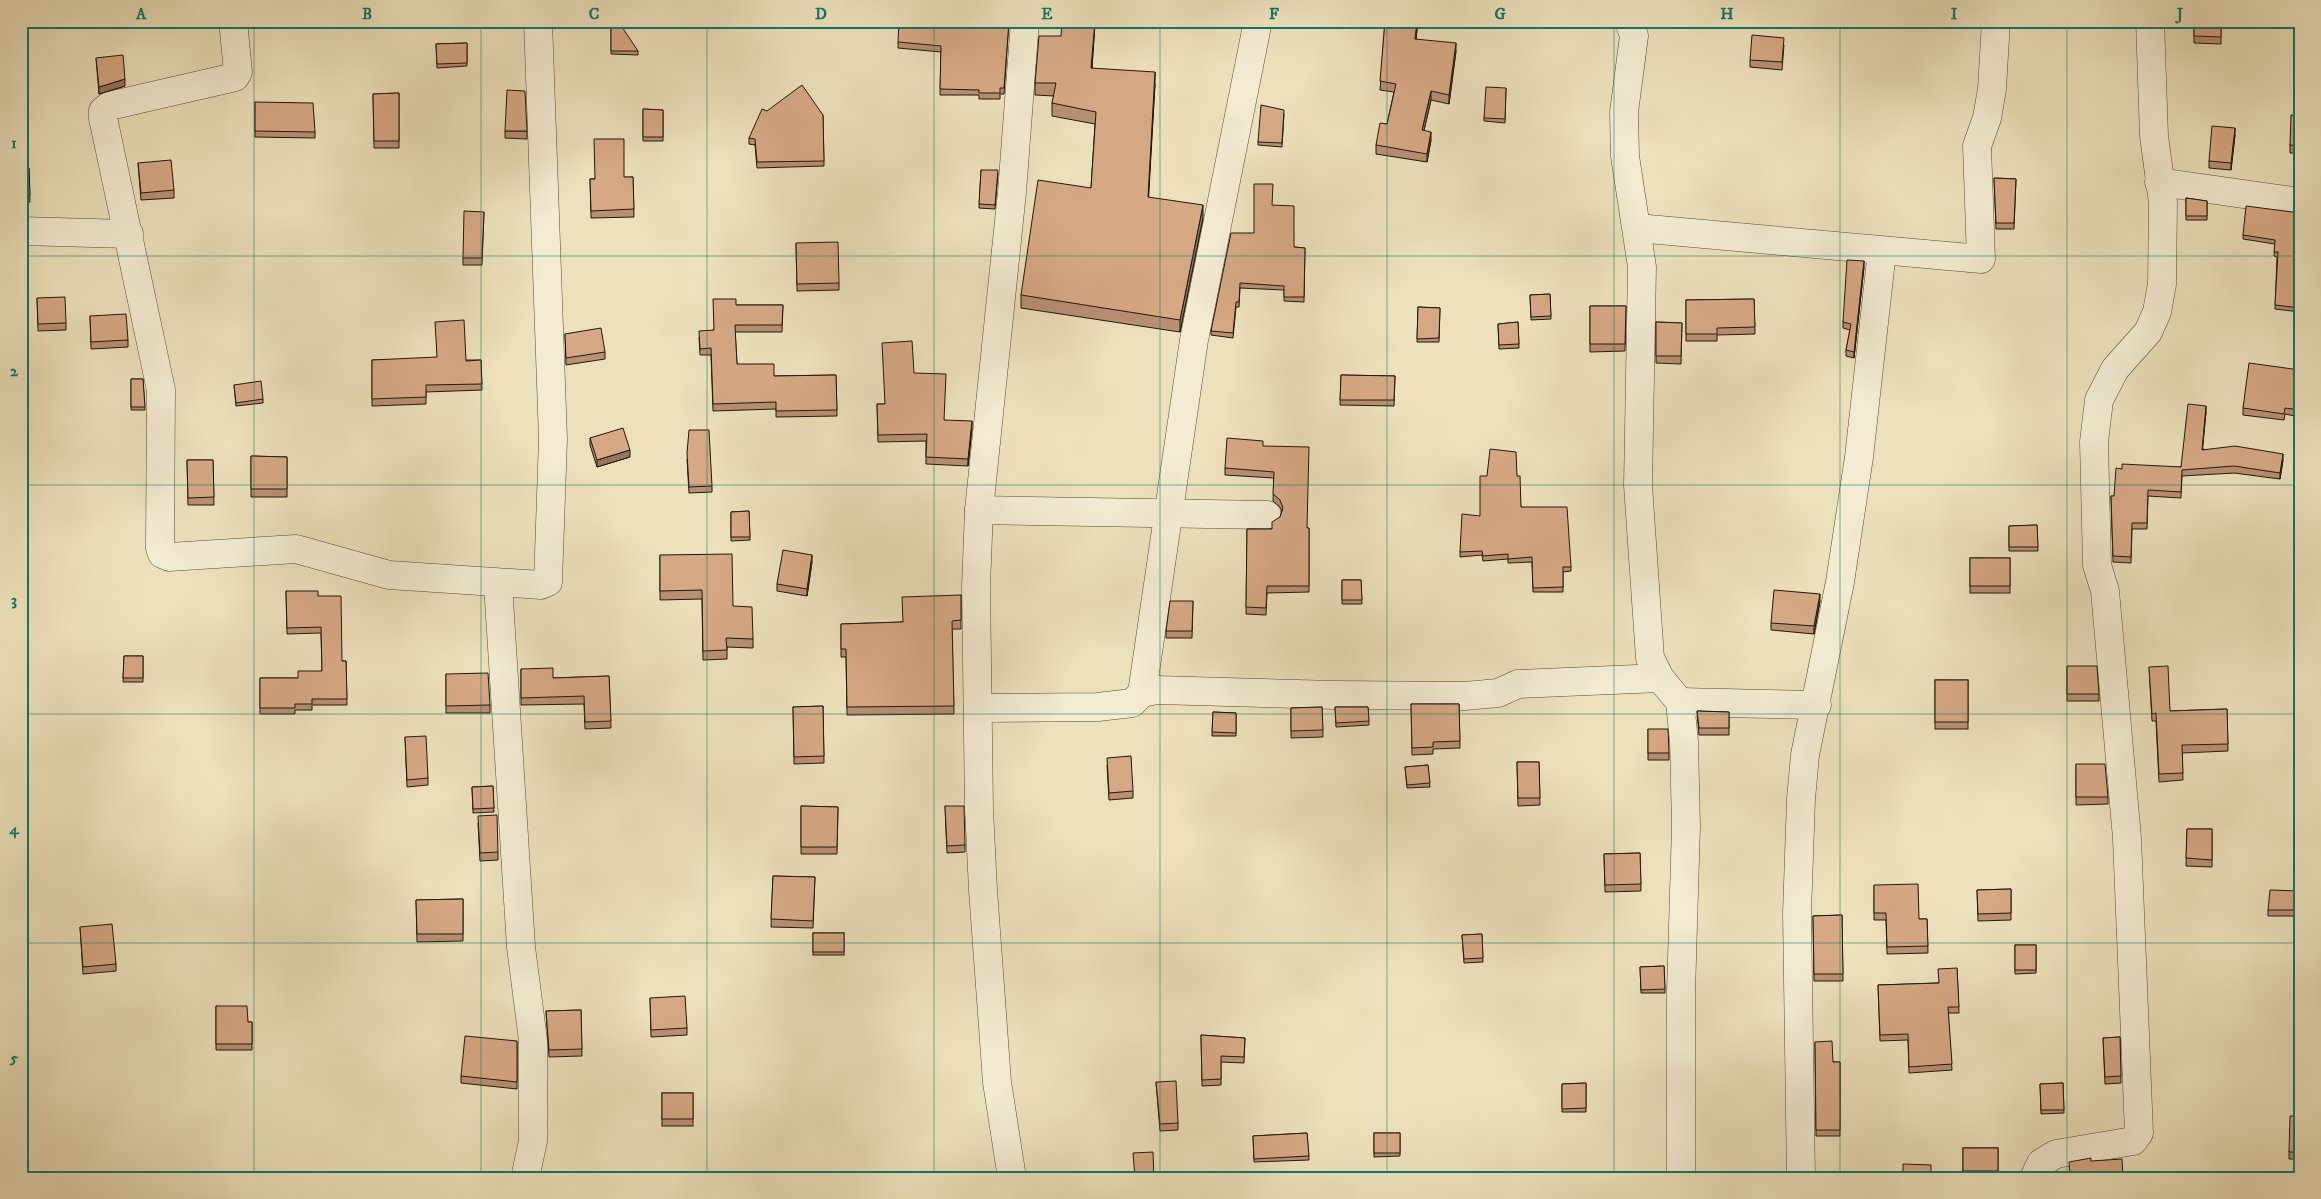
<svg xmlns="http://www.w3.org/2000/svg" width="2321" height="1199" viewBox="0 0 2321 1199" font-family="'IM FELL DW Pica',serif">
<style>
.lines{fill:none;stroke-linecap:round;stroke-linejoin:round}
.minor-casing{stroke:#524938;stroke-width:29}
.minor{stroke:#f3ecd3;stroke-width:28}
.wall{fill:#b99072;stroke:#1e160d}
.shaded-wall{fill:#96765c;stroke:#1e160d}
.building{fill:#d7a884;stroke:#1e160d}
.grid{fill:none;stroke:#0f766e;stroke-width:1;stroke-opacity:0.55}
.neatline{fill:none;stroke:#0f766e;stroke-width:2}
.grid-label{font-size:16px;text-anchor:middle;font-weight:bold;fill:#0f766e}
</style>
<rect width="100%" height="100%" fill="#ede1bb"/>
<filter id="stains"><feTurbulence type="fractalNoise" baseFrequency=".004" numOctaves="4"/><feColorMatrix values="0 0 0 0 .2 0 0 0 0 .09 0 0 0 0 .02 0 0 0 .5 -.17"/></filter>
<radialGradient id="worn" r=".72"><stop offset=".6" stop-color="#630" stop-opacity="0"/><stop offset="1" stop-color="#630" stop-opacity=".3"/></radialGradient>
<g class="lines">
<!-- minor casing -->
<g class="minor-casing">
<g id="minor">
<polyline points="233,21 238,72 235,77 109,106 103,111 103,118 161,390 160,548 162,554 169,557 296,549 389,575 541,585 548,582 553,439 538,21"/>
<polyline points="1629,21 1634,36 1624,112 1625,156 1642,267 1638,485 1650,658 1660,678 1680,702 1684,742 1686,826 1681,992 1681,1178"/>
<polyline points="2159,182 2300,202"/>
<polyline points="1637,228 1981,259 1977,146 1987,118 1992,89 1996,21"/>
<polyline points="21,231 129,234"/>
<polyline points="979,510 1267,515"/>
<polyline points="498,584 521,947 533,1040 533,1141 525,1178"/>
<polyline points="1142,693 1194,340 1258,21"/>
<polyline points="1680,702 1817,705"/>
<polyline points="978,708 1098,707 1132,703 1142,693 1157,690 1335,695 1465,696 1498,693 1518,684 1660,678"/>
<polyline points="1012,1178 997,1082 983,890 979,809 976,586 979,510 1012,192 1025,21"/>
<polyline points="1801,1178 1797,913 1801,799 1805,755 1840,582 1859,457 1882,251"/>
<polyline points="2034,1178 2041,1163 2056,1154 2133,1141 2139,1133 2127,838 2105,591 2097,565 2094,442 2099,400 2115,369 2148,332 2157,312 2162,284 2163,203 2154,136 2150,21"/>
</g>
</g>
<!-- minor -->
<use href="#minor" class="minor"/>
</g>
<!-- wall -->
<g class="wall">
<polygon points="611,21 638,51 638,55 611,54"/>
<polygon points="1009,21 1004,94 1000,94 1000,99 979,99 979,95 940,95 941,52 898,48 898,42"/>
<polygon points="1095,21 1092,68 1155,84 1148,197 1203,218 1180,332 1021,308 1021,295 1091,188 1095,124 1052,116 1052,103 1054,96 1035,95 1035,83 1061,36"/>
<polygon points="1273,21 1289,21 1288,27 1273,23"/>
<polygon points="1378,21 1418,21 1416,39 1456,51 1449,104 1431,100 1424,130 1431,140 1427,162 1376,154 1376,145 1387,124 1394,92 1380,90 1385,22"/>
<polygon points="2179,21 2221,21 2221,44 2194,43 2194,24 2179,24"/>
<polygon points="467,43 467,66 437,68 436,44"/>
<polygon points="1784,45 1782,70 1750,67 1750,60"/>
<polygon points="96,58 125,86 99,94"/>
<polygon points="1506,88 1505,123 1484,121 1484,118"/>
<polygon points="399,93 399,148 374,148 373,94"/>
<polygon points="255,102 315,132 315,138 255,137"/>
<polygon points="643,109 663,110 663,141 643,141"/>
<polygon points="1284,114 1282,147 1258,145 1258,142"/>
<polygon points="823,115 824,166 757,168 755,145 749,144 749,138"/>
<polygon points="2300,115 2300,153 2290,153 2290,145"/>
<polygon points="505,131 527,131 527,139 505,138"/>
<polygon points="2235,135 2231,170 2209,168 2209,161"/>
<polygon points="138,163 174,190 174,198 141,200"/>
<polygon points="21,168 29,168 30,202 21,202"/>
<polygon points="981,170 998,173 995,209 979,208"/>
<polygon points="633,177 634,217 591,218 590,179"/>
<polygon points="1994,178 2016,179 2014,229 1996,229"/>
<polygon points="2186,198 2207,201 2207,220 2186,220"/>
<polygon points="1273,205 1294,247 1305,248 1304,302 1284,301 1284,290 1240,288 1239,307 1236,307 1233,338 1211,335 1211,331 1254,233"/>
<polygon points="484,212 482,265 463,265 463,258"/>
<polygon points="2298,213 2300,213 2300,312 2275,309 2277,257 2274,256 2275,244 2243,239 2243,235"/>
<polygon points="796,243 839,283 839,290 797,291"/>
<polygon points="1864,267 1854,358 1846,356 1846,350 1850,330 1843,328 1843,322"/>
<polygon points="1550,294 1551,319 1531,320 1530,295"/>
<polygon points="37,298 66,323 66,330 38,331"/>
<polygon points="1754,299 1755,334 1717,335 1717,341 1686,341 1686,300"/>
<polygon points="736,305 783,305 782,332 735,332 737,364 774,376 836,375 837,416 776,417 776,409 713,411 711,355 700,355 699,337 713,330"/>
<polygon points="1590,306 1626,306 1625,351 1590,352"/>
<polygon points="1418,307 1440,308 1439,342 1417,342"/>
<polygon points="90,316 128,340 128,347 91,349"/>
<polygon points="1518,322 1519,348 1499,349 1498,324"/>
<polygon points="1656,322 1682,323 1681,364 1656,363"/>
<polygon points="565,334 605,352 605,359 566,365"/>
<polygon points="372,360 481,360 482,390 426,392 426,404 372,406"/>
<polygon points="2300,370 2300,417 2285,414 2284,420 2243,415 2243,408"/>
<polygon points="914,373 944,420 972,428 968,466 926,464 926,441 878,442 877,404 884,404"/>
<polygon points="1341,375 1395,376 1394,406 1340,405"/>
<polygon points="131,379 143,379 145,410 131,410"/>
<polygon points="234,385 263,399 263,403 236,406"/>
<polygon points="2206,412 2202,449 2283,460 2280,479 2234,473 2182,476 2181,498 2148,496 2147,529 2132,529 2131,563 2113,562 2111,496 2114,496 2122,469 2181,467"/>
<polygon points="590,438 630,457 597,467 590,445"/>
<polygon points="1263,446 1307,528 1309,528 1309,592 1267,593 1266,615 1246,614 1247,529 1272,529 1280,517 1282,511 1280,507 1273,501 1274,478 1225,475 1225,468"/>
<polygon points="251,456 287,457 287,497 251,497"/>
<polygon points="687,459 712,486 712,492 689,493"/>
<polygon points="187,460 213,460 214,505 188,505"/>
<polygon points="1517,476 1521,507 1571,567 1571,571 1563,572 1563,592 1533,592 1532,562 1508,563 1508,559 1483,561 1482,555 1460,557 1460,552 1480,516"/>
<polygon points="749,511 750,540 731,541 731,512"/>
<polygon points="2037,525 2038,551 2009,551 2009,526"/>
<polygon points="660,555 733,606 753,639 753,648 727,647 727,659 703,660 702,599 660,600"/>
<rect x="1970" y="558" width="40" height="35"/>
<polygon points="812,562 807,596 777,591 777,584"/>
<polygon points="1342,580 1361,580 1362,604 1342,604"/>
<polygon points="286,591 318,596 342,661 346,661 347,705 312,705 312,710 295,710 295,714 260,714 260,678 298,678 322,671 321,633 287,634"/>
<polygon points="961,595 961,629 952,629 954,714 847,715 846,657 841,657 841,624 902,622"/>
<polygon points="1193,601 1192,638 1166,638 1166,631"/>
<polygon points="1820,601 1814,634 1771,630 1771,623"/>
<polygon points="124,656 143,656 143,682 123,682"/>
<polygon points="2067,666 2099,694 2099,701 2067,701"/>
<polygon points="2149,667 2170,711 2227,709 2228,751 2182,753 2183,780 2159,782 2156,721 2152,721"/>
<polygon points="521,669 553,678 609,676 611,728 585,729 584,704 521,705"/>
<polygon points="446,674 490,705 490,713 446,713"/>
<rect x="1935" y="680" width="33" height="49"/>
<polygon points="1411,704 1459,704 1460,748 1433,749 1433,754 1412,755"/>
<polygon points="823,706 824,763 794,764 793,707"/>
<polygon points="1322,707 1323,737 1291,738 1291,708"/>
<polygon points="1335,707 1368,707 1369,725 1336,727"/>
<polygon points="1697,711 1729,712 1729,735 1699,735"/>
<polygon points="1213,712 1236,713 1236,736 1212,736"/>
<polygon points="1648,729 1669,753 1669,760 1648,760"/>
<polygon points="405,737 428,778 428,785 407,787"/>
<polygon points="1517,762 1539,762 1540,805 1518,806"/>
<polygon points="2076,764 2108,797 2108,804 2076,805"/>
<polygon points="1107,765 1133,791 1133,798 1109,800"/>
<polygon points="1428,765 1430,787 1407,788 1405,767"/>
<polygon points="493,786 494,812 473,813 472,787"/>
<polygon points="801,806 838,807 837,854 801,854"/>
<polygon points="945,806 965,845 965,852 947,853"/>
<polygon points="478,823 498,852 498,860 480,861"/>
<polygon points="2187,829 2212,829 2212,867 2186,866"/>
<polygon points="1640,853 1641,891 1605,892 1604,854"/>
<polygon points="773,876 815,877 813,928 771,927"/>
<polygon points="1874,885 1919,919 1927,919 1928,953 1887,954 1886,920 1874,920"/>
<polygon points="2011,889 2011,920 1978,921 1977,890"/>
<polygon points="2300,891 2300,916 2268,916 2268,910"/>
<polygon points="463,899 463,941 417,942 416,900"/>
<polygon points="1842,915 1843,981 1814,981 1813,916"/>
<polygon points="80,927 116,964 116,971 83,974"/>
<rect x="813" y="933" width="31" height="22"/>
<polygon points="1482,934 1483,962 1464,963 1462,935"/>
<polygon points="2015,945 2036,945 2036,973 2015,974"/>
<polygon points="1664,966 1665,993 1641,993 1640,967"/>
<polygon points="1957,968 1959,1013 1948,1013 1952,1070 1909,1073 1908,1040 1880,1041 1878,985 1938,983"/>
<polygon points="650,998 687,1028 687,1035 651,1037"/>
<polygon points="216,1006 248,1022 252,1022 252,1050 216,1050"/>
<polygon points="581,1010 582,1056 549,1057 546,1011"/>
<polygon points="1201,1035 1245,1038 1244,1063 1221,1062 1221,1085 1202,1086"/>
<polygon points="2120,1037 2121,1083 2105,1084 2103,1038"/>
<polygon points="517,1041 517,1089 461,1083 461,1076"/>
<polygon points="1815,1042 1833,1062 1840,1062 1840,1136 1816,1136"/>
<polygon points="1156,1082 1178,1123 1178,1130 1160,1131"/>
<polygon points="1586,1083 1586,1112 1562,1112 1562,1084"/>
<polygon points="2063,1083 2064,1113 2041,1114 2040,1084"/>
<rect x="662" y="1093" width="31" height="33"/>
<polygon points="2300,1116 2300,1159 2289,1159 2289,1152"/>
<polygon points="1307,1133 1309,1160 1254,1162 1253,1136"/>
<polygon points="1374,1133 1400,1133 1400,1156 1374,1157"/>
<rect x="1963" y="1148" width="35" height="30"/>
</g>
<!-- shaded-wall -->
<g class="shaded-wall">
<polygon points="1095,21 1095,25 1091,80 1091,68"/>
<polygon points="1417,21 1418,21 1415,48 1415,39"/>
<polygon points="1456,43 1456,51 1449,104 1449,95"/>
<polygon points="1155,72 1155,84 1148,209 1148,197"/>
<polygon points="125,79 125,86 99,94 99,87"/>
<polygon points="1431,91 1431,100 1422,139 1422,130"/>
<polygon points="2235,128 2235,135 2231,170 2231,163"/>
<polygon points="1431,132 1431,140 1427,162 1427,154"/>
<polygon points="1203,205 1203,218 1180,332 1180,320"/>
<polygon points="1864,261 1864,267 1854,358 1854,352"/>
<polygon points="2206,406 2206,412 2202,456 2202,450"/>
<polygon points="972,421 972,428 968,466 968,459"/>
<polygon points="630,450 630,457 597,467 597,460"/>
<polygon points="2283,454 2283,460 2280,479 2280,473"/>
<polygon points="812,555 812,562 807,596 807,589"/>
<polygon points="1820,594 1820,601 1814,634 1814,626"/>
</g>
<!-- building -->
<g class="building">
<polygon points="611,21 618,21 638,51 611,51"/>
<polygon points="899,21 1009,21 1004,88 1000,88 1000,93 979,93 979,90 940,89 941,46 898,42"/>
<polygon points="1062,21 1095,21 1091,68 1155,72 1148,197 1203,205 1180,320 1021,295 1038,180 1091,188 1096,112 1052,103 1056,83 1035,83 1039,36 1061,36"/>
<polygon points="1279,21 1288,21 1288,23"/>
<polygon points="1385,21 1417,21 1415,39 1456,43 1449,95 1431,91 1422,130 1431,132 1427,154 1376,145 1380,123 1387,124 1396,84 1380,81"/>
<polygon points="2194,21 2221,21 2221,37 2194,36"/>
<polygon points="1752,35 1784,38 1782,62 1750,60"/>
<polygon points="467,43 467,63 437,64 436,44"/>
<polygon points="123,55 125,79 99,87 96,58"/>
<polygon points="802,85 823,115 824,161 757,162 755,139 749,138 762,109 767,111"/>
<polygon points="1486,87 1506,88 1505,119 1484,118"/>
<polygon points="507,90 525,91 527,131 505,131"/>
<polygon points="399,93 399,141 374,141 373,94"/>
<polygon points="255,102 313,103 315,132 255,131"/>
<polygon points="1261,105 1284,110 1282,143 1258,142"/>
<polygon points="643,109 663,110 663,137 643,137"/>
<polygon points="2291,115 2300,115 2300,146 2290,145"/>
<polygon points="2212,126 2235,128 2231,163 2209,161"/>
<polygon points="594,139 624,139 624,177 633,177 634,209 591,211 590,179 595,179"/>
<polygon points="171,160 174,190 141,193 138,163"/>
<polygon points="21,168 29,168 30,195 21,195"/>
<polygon points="981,170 998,170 995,205 979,204"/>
<polygon points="1994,178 2016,179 2014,223 1996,223"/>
<polygon points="1254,184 1273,184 1272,205 1294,206 1294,247 1305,248 1304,297 1284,297 1284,286 1240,283 1239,302 1236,302 1233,333 1211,331 1231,233 1254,233"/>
<polygon points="2186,198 2207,201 2207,216 2186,216"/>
<polygon points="2246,206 2300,213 2300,308 2275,305 2278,252 2274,252 2275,240 2243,235"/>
<polygon points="464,211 484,212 482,258 463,258"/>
<polygon points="838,242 839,283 797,284 796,243"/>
<polygon points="1847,260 1864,261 1854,352 1846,350 1851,324 1843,322"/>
<polygon points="1550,294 1551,316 1531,317 1530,295"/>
<polygon points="65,297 66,323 38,324 37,298"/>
<polygon points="713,299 736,299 736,305 783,305 782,325 735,325 737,364 774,364 774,376 836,375 837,410 776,411 776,402 713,404 711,348 700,349 699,331 714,330"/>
<polygon points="1754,299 1755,327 1717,328 1717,334 1686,334 1686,300"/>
<polygon points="1590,306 1626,306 1625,344 1590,344"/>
<polygon points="1418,307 1440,308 1439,338 1417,339"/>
<polygon points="126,314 128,340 91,342 90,316"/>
<polygon points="464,320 466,361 481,360 482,384 426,385 426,397 372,399 372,360 437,357 435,322"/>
<polygon points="1518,322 1519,344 1499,345 1498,324"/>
<polygon points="1656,322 1682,323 1681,356 1656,356"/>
<polygon points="601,328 605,352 566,358 565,334"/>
<polygon points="912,341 914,373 946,374 944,420 972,421 968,459 926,457 927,434 878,435 877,404 885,404 882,343"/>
<polygon points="2249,363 2300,370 2300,410 2285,408 2284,414 2243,408"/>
<polygon points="1341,375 1395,376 1394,400 1340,400"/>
<polygon points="131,379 143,379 145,407 131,407"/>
<polygon points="261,381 263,399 236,403 234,385"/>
<polygon points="2188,404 2206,406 2202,450 2235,446 2283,454 2280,473 2234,466 2182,470 2181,492 2148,490 2147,523 2132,523 2131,557 2113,556 2111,496 2114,496 2116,468 2122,469 2122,464 2181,467"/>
<polygon points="623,428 630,450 597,460 590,438"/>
<polygon points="689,430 709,430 712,486 689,487 687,453"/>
<polygon points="1227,438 1263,441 1263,446 1309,447 1307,528 1309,528 1309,586 1267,586 1266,608 1246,607 1247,529 1272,529 1272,522 1280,517 1283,508 1280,500 1273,494 1274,472 1225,468"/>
<polygon points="1490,449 1516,452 1517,476 1520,476 1521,507 1567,507 1571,567 1563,567 1563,587 1533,588 1532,557 1508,559 1508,554 1483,556 1482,551 1460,552 1462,514 1480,516 1480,476 1487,476"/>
<polygon points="251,456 287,457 287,489 251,489"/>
<polygon points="187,460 213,460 214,497 188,498"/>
<polygon points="749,511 750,537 731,537 731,512"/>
<polygon points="2037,525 2038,547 2009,547 2009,526"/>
<polygon points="783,550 812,555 807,589 777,584"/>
<polygon points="732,554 733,606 752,607 753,639 726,638 727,650 703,651 702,590 660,591 660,555"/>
<rect x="1970" y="558" width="40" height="28"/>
<polygon points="1342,580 1361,580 1362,600 1342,600"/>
<polygon points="1774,590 1820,594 1814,626 1771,623"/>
<polygon points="286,591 318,591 318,596 341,596 342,661 346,661 347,699 312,699 312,704 295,704 295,708 260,708 260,678 298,678 298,671 322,671 321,627 287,628"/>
<polygon points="961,595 961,620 952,621 954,706 847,707 846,649 841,649 841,624 903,622 902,597"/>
<polygon points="1170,601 1193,601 1192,631 1166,631"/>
<polygon points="124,656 143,656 143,678 123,678"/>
<polygon points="2067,666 2097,666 2099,694 2067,694"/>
<polygon points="2168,666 2170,711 2227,709 2228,744 2182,745 2183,773 2159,774 2156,713 2152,714 2149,667"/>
<polygon points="553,668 553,678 609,676 611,721 585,722 584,696 521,698 521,669"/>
<polygon points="488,673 490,705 446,706 446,674"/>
<rect x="1935" y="680" width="33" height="42"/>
<polygon points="1411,704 1459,704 1460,741 1433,742 1433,747 1412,748"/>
<polygon points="823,706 824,756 794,757 793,707"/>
<polygon points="1322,707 1323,730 1291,731 1291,708"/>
<polygon points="1335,707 1368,707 1369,721 1336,723"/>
<polygon points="1697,711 1729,712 1729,728 1699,728"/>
<polygon points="1213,712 1236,713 1236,733 1212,732"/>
<polygon points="1648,729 1668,729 1669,753 1648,753"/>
<polygon points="426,736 428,778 407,780 405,737"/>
<polygon points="1131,756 1133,791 1109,793 1107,758"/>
<polygon points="1517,762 1539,762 1540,798 1518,798"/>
<polygon points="2076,764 2105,764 2108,797 2076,797"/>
<polygon points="1428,765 1430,783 1407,785 1405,767"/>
<polygon points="493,786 494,808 473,809 472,787"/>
<polygon points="801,806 838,807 837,847 801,847"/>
<polygon points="945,806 964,806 965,845 947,846"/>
<polygon points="497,815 498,852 480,853 478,816"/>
<polygon points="2187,829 2212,829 2212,860 2186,858"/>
<polygon points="1640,853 1641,884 1605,885 1604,854"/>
<polygon points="773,876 815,877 813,921 771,919"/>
<polygon points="1918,884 1919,919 1927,919 1928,946 1887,947 1886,913 1874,913 1874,885"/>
<polygon points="2011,889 2011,913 1978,914 1977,890"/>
<polygon points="2270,890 2300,891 2300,910 2268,910"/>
<polygon points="463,899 463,934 417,934 416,900"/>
<polygon points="1842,915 1843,974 1814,974 1813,916"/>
<polygon points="112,924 116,964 83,967 80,927"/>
<rect x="813" y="933" width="31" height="19"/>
<polygon points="1482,934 1483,958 1464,959 1462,935"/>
<rect x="2015" y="945" width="21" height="25"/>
<polygon points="1664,966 1665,989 1641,990 1640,967"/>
<polygon points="1957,968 1959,1007 1948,1007 1952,1064 1909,1067 1908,1034 1880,1035 1878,985 1939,983 1938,969"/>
<polygon points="685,996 687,1028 651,1030 650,998"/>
<polygon points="216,1006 247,1006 248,1022 252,1022 252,1044 216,1044"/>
<polygon points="581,1010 582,1049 549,1050 546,1011"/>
<polygon points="1201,1035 1245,1038 1244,1057 1221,1056 1221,1079 1202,1080"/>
<polygon points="465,1036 517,1041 517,1082 461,1076"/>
<polygon points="2120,1037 2121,1076 2105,1077 2103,1038"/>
<polygon points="1832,1041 1833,1062 1840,1062 1840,1130 1816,1130 1815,1042"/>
<polygon points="1176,1081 1178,1123 1160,1124 1156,1082"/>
<polygon points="1586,1083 1586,1108 1562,1109 1562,1084"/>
<polygon points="2063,1083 2064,1110 2041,1110 2040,1084"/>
<rect x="662" y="1093" width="31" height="26"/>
<polygon points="2290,1116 2300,1116 2300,1152 2289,1152"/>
<polygon points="1307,1133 1309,1156 1254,1159 1253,1136"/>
<rect x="1374" y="1133" width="26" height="20"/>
<rect x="1963" y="1148" width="35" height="23"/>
<polygon points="1153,1152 1154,1178 1135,1178 1133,1153"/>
<polygon points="2091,1158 2091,1161 2122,1159 2123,1177 2112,1178 2070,1178 2069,1162"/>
<polygon points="1903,1164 1931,1165 1931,1178 1903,1178"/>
</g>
<!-- grid -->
<path class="grid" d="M254,21V1178M481,21V1178M707,21V1178M934,21V1178M1160,21V1178M1387,21V1178M1614,21V1178M1840,21V1178M2067,21V1178M21,256H2300M21,485H2300M21,714H2300M21,943H2300"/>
<!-- margin -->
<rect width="2321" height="1199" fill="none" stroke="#ede1bb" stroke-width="55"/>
<rect x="28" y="28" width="2266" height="1144" class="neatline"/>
<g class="grid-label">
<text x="141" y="19">A</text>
<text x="367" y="19">B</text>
<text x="594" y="19">C</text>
<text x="821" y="19">D</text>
<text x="1047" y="19">E</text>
<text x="1274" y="19">F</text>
<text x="1500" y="19">G</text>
<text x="1727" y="19">H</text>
<text x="1954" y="19">I</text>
<text x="2180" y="19">J</text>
<text x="14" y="148">1</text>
<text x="14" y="376">2</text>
<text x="14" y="605">3</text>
<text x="14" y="834">4</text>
<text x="14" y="1063">5</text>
</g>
<rect width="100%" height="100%" filter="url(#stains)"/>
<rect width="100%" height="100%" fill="url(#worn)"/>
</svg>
